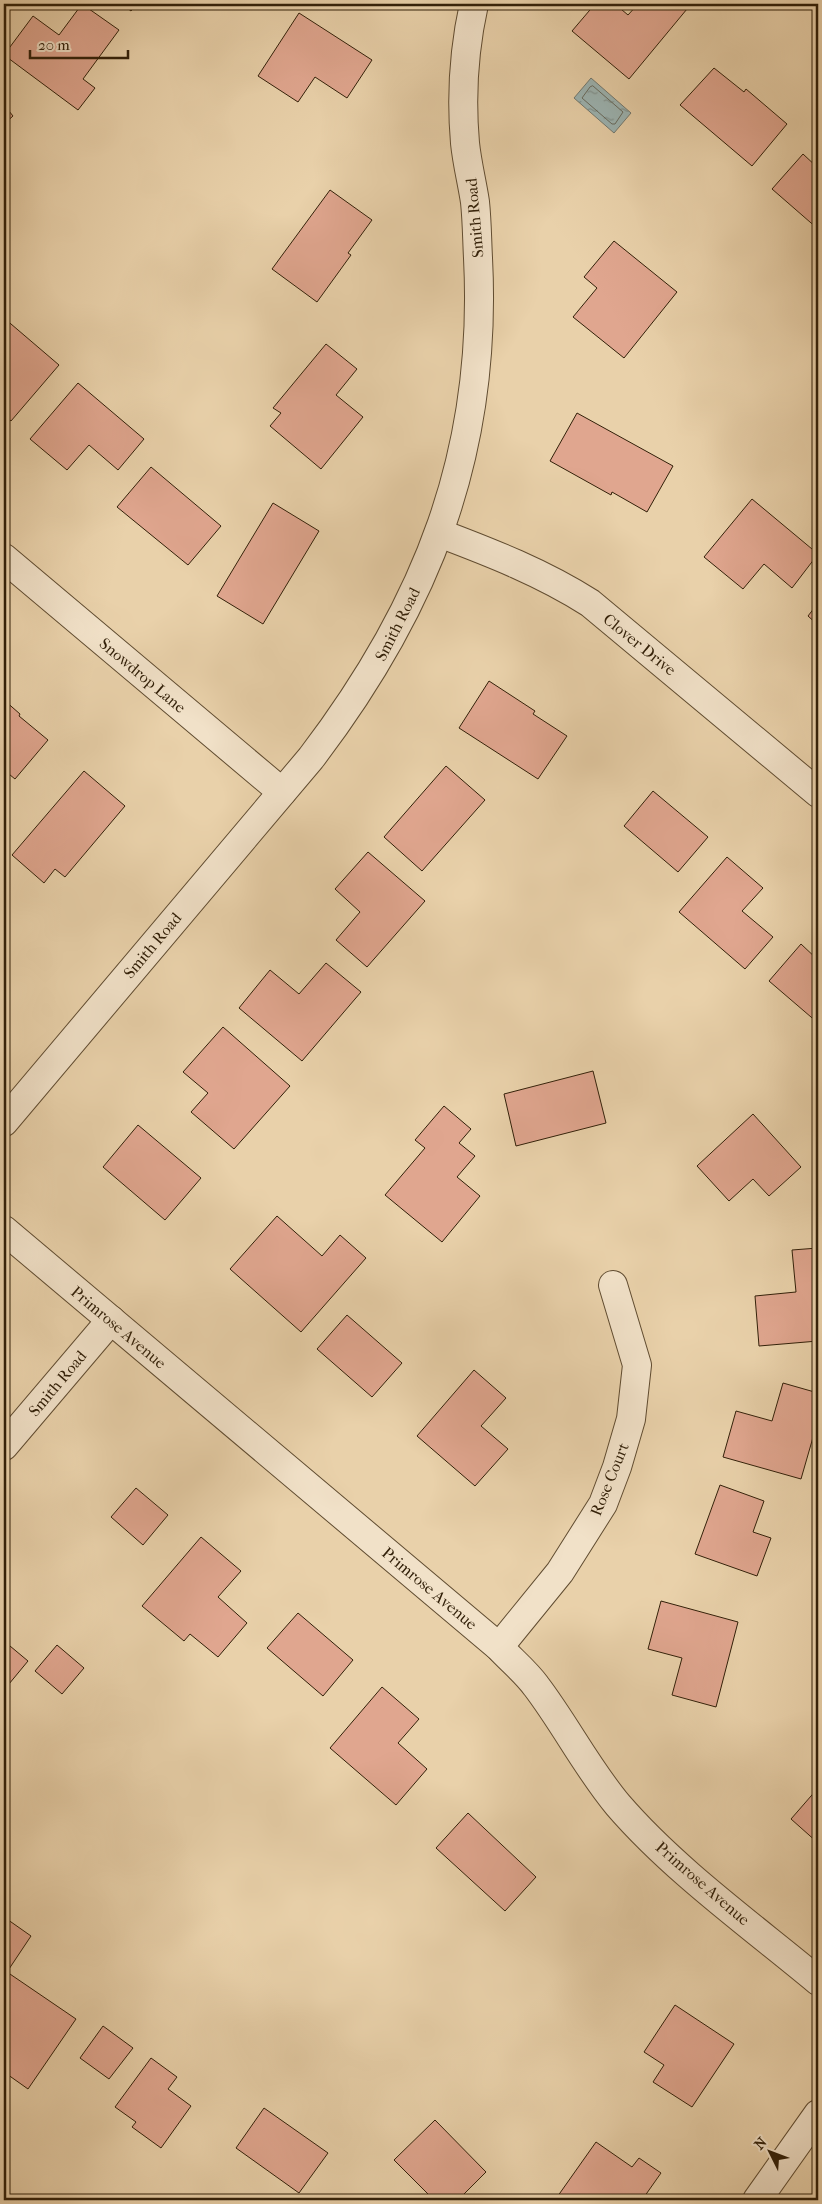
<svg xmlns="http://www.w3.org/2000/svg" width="822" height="2204" viewBox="0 0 822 2204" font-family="'IM FELL French Canon',serif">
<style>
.water{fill:url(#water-ripples);stroke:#727970}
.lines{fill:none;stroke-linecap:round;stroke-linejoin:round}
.shore{stroke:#676a5e;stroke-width:1}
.building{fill:#e0a68f;stroke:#322009}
.minor-casing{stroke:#604c31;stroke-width:30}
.minor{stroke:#f1e1c8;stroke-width:28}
.labels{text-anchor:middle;stroke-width:4;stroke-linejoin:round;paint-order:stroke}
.street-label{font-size:16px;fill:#322009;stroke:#f1e1c8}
</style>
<defs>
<pattern id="water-ripples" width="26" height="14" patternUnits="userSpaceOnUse" patternTransform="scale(1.25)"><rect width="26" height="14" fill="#9cb5b4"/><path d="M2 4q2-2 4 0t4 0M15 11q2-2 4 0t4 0" fill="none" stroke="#809391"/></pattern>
</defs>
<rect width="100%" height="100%" fill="#e9d1aa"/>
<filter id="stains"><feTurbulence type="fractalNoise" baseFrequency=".004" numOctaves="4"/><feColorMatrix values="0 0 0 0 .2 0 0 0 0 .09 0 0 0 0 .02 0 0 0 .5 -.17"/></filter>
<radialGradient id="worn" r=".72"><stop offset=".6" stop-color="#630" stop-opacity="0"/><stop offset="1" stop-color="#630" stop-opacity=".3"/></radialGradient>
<!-- water -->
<polygon class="water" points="591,78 631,113 614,133 574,98"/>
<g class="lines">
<!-- shore -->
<polygon class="shore" points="593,86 623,112 615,124 612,124 582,98 590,87"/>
</g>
<!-- building -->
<g class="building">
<polygon points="82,4 119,30 83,79 95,88 78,110 4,55 33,16 59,35"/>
<polygon points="122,4 137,4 131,11"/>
<polygon points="595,4 615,4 628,15 638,4 681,4 687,9 629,79 572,31"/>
<polygon points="299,13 372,60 347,98 315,77 298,102 258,76"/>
<polygon points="714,68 744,92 746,89 787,124 752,166 680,105"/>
<polygon points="4,105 13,116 4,124"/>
<polygon points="803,154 818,168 818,229 772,189"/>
<polygon points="330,190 372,220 348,253 351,255 317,302 272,269"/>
<polygon points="614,241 677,292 624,358 573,317 597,288 584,277"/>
<polygon points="4,318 59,365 11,421 4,415"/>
<polygon points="326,344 357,369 336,395 363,417 321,469 270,426 281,413 273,408"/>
<polygon points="78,383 144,439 118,470 89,445 67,470 30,439"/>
<polygon points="577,413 673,466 647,512 612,492 611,495 550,461"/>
<polygon points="151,467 221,526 188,565 117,507"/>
<polygon points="752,499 818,554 792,588 764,564 743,589 704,557"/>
<polygon points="273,503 319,531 263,624 217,596"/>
<polygon points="818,603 818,625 808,616"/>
<polygon points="489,681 535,711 533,714 567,736 538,779 459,728"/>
<polygon points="4,700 20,714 19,716 48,740 15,779 4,770"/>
<polygon points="446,766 485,800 422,871 384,837"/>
<polygon points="84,771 125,806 65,877 55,869 44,883 12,855"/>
<polygon points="653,791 708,837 678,872 624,826"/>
<polygon points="368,852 425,901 367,967 336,940 360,912 335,889"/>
<polygon points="727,857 763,888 742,911 773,937 745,969 679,912"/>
<polygon points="801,944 818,960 818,1023 769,981"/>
<polygon points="326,963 361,992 302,1061 239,1008 270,970 299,994"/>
<polygon points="223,1027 290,1086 234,1149 191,1112 208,1093 183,1072"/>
<polygon points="593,1071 606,1123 516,1146 504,1094"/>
<polygon points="444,1106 471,1129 459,1143 475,1156 457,1177 480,1196 442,1242 385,1195 425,1148 415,1140"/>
<polygon points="753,1114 801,1167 769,1196 753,1179 729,1201 697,1166"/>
<polygon points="138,1125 201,1178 165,1220 103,1167"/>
<polygon points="277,1216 322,1256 340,1235 366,1258 301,1332 230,1269"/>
<polygon points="818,1248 818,1341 759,1346 755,1296 796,1292 792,1250"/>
<polygon points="347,1315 402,1363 372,1397 317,1349"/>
<polygon points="474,1370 506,1398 481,1426 508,1449 475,1486 417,1436"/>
<polygon points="783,1383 818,1393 818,1420 801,1479 723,1457 736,1411 772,1421"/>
<polygon points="720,1485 764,1501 753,1532 771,1538 757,1576 695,1554"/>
<polygon points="136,1488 168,1515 143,1545 111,1517"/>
<polygon points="201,1537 241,1571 218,1597 247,1623 218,1657 190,1634 184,1641 142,1606"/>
<polygon points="661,1601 738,1622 716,1707 672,1695 682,1658 648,1649"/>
<polygon points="298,1613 353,1660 323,1696 267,1648"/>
<polygon points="4,1641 28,1661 4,1690"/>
<polygon points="57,1645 84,1668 62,1694 35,1671"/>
<polygon points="382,1687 419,1719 398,1743 427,1769 396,1805 330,1748"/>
<polygon points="818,1788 818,1843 791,1819"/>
<polygon points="468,1813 536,1877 505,1911 436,1848"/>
<polygon points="4,1917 31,1936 7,1972 76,2019 28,2089 4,2072 4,2049 8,2042 4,2039"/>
<polygon points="675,2005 734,2044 692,2107 653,2082 664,2065 644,2052"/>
<polygon points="103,2026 133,2048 109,2079 80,2058"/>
<polygon points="151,2058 177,2077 168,2089 191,2106 161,2148 132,2127 136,2122 115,2107"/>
<polygon points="264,2108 328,2153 299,2193 236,2148"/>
<polygon points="435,2120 486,2172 458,2200 434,2200 394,2160"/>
<polygon points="596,2142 632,2167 639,2158 661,2173 642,2200 555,2200"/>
</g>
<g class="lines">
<!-- minor casing -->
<g class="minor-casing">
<g id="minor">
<path d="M439,533C492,553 543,573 590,603L818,793"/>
<polyline points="4,558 282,792"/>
<path d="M4,1122L311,758C427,606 488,452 478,258C477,239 477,221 475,202C472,182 467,163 465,143C461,97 464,49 474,4"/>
<path d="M4,1230L499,1647C511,1660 526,1672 536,1686C565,1724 587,1768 618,1805C674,1870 752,1926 818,1981"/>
<polyline points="4,1446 111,1320"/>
<polyline points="499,1647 560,1572 603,1504 617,1467 631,1419 637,1365 613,1285"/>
<polyline points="757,2200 818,2114"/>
</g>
</g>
<!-- minor -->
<use href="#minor" class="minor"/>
</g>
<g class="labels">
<!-- street labels -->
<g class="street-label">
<text transform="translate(474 218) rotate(-95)" y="6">Smith Road</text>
<text transform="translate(397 624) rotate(-63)" y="6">Smith Road</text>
<text transform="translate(640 644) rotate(39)" y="6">Clover Drive</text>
<text transform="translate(143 675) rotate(40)" y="6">Snowdrop Lane</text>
<text transform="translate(152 945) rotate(-50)" y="6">Smith Road</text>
<text transform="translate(119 1327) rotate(40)" y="6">Primrose Avenue</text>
<text transform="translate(57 1383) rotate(-50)" y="6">Smith Road</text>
<text transform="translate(609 1479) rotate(-68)" y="6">Rose Court</text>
<text transform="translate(430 1588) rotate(40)" y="6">Primrose Avenue</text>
<text transform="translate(703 1883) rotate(41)" y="6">Primrose Avenue</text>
</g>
</g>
<!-- margin -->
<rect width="822" height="2204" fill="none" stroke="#e9d1aa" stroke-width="20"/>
<rect x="5" y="5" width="812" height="2194" fill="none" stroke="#322009" stroke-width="2.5"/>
<rect x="10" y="10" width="802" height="2184" fill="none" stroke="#322009"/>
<!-- north arrow -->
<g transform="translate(770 2152) rotate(312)" stroke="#f1e1c8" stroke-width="4" paint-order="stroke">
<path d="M0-4L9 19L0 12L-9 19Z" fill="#322009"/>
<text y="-8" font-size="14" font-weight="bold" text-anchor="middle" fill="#322009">N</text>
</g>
<!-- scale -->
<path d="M30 50v8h98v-8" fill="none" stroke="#322009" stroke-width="2.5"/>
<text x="38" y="50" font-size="15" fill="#322009" stroke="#f1e1c8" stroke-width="4" paint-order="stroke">20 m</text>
<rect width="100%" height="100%" filter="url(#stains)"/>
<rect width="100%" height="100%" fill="url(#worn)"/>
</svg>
